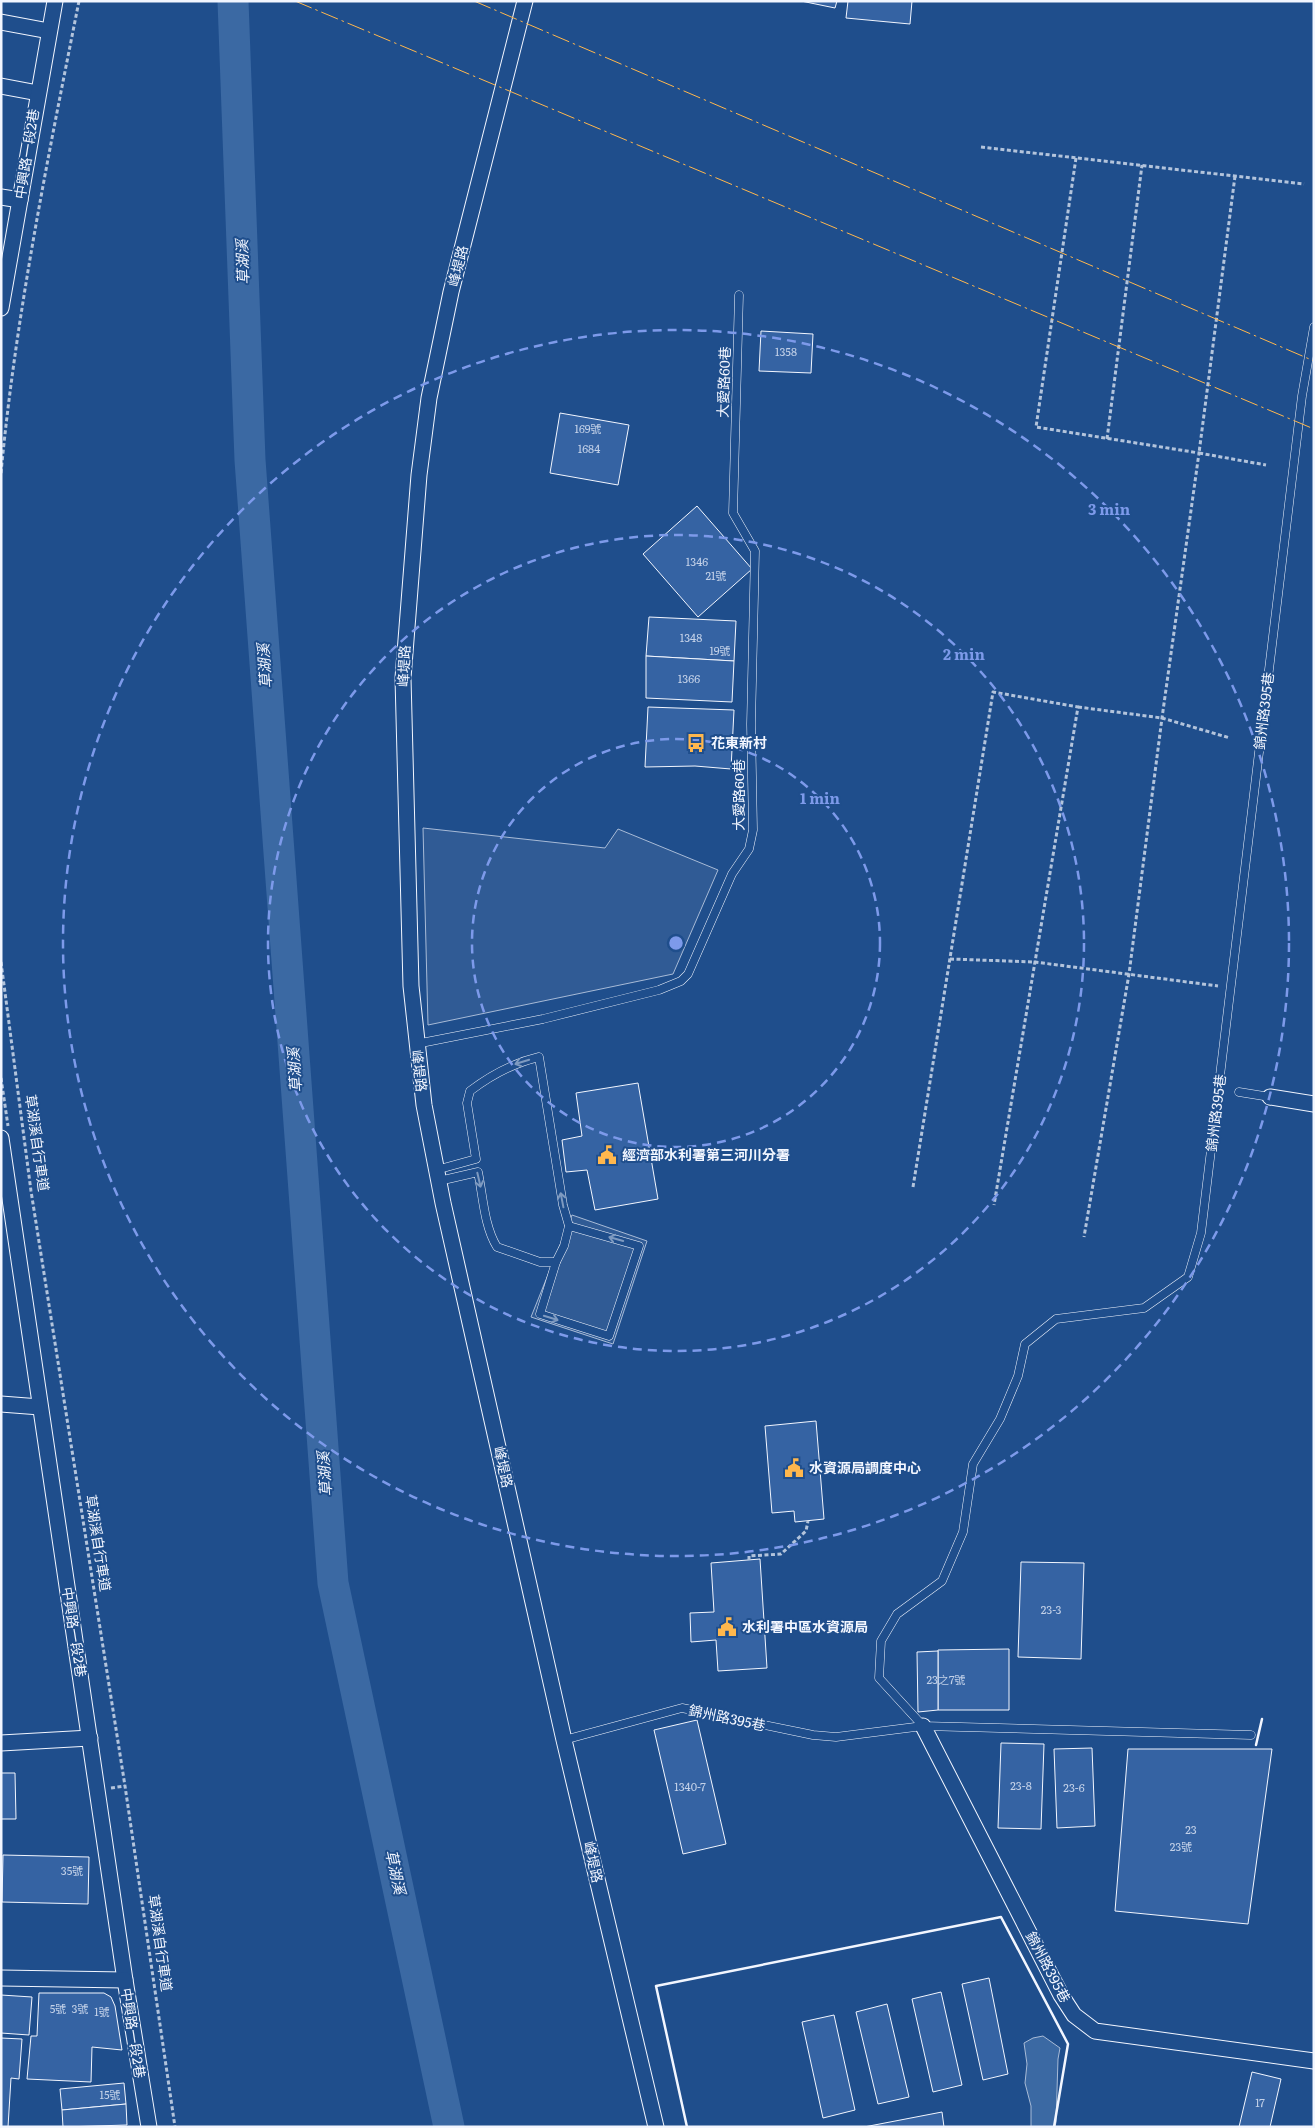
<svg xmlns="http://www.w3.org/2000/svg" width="1315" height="2128" viewBox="0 0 1315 2128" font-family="Literata,'Noto Sans TC',serif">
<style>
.parking{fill:#305b95;stroke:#a8bbd7}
.water{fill:#3b69a3;stroke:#a8bbd7}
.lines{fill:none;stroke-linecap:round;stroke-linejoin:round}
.river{stroke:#3b69a3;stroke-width:31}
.building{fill:#3563a3;stroke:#f2f6ff}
.lane-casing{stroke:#f2f6ff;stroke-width:9}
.street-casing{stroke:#f2f6ff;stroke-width:17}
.path{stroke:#b3c4dc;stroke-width:3;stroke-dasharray:4 2.5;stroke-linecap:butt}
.lane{stroke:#1f4e8c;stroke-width:8}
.street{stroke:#1f4e8c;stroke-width:15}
.wall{stroke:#f2f6ff;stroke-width:2.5}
.power{stroke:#ffb74d;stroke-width:1;stroke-dasharray:18 4 2.5 4;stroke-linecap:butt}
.oneway{stroke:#7e9ac0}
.ring{fill:none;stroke:#7d9aea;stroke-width:2.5;stroke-dasharray:9 6}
.labels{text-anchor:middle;stroke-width:4;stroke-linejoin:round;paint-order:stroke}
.number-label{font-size:11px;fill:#c3d1e8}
.street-label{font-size:14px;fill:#f2f6ff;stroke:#1f4e8c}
.poi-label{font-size:14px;font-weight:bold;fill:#f2f6ff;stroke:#1f4e8c;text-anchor:start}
.water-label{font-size:15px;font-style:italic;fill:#f2f6ff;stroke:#1f4e8c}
.centre{fill:#7d9aea;stroke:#1f4e8c;stroke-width:2.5}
.ring-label{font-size:15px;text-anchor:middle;font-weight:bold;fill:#7d9aea;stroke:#1f4e8c;stroke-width:4;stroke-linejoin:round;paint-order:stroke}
</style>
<rect width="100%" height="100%" fill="#1f4e8c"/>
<!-- parking -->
<g class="parking">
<polygon points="423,828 605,848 618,829 718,870 673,974 428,1025"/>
<polygon points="572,1215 647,1241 613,1344 531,1317"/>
</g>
<!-- water -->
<polygon class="water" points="1043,2036 1060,2048 1058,2059 1056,2122 1055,2127 1031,2127 1031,2106 1025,2083 1027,2064 1024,2043 1033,2038"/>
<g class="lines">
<!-- river -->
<polyline class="river" points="233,1 250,460 333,1583 449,2127"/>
</g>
<!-- building -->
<g class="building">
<polygon points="801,1 837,1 835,8"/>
<polygon points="848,1 912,1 910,24 846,18"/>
<polygon points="761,331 813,334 811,373 759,371"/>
<polygon points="560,413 629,425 618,485 550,473"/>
<polygon points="697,506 752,569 698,617 643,554"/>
<polygon points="649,617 736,621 734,661 646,656"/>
<polygon points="646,656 734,661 732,702 646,698"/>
<polygon points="648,707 734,710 731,769 695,766 645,767"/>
<polygon points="638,1083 658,1199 595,1210 587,1170 566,1172 562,1140 582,1136 576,1093"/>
<polygon points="816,1421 824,1519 795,1522 794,1511 772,1513 765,1426"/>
<polygon points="760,1559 767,1668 718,1671 716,1640 691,1642 690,1613 714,1612 711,1563"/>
<polygon points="1021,1562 1084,1563 1081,1659 1018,1657"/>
<polygon points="1009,1649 1009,1710 938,1710 938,1650"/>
<polygon points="938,1651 938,1710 918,1712 917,1652"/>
<polygon points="697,1720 726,1844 683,1854 654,1730"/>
<polygon points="1001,1743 1044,1744 1041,1829 998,1828"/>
<polygon points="1092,1748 1095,1826 1057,1828 1054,1749"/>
<polygon points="1128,1749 1272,1749 1248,1924 1115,1911"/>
<polygon points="1,1773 15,1773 16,1819 1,1819"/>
<polygon points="3,1855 89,1857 88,1904 2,1902"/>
<polygon points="989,1978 1008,2074 983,2080 962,1984"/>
<polygon points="941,1992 962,2085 933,2092 912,1999"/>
<polygon points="39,1993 104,1993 111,1997 115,2006 122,2050 92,2047 91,2082 27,2079 31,2036 37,2036"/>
<polygon points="1,1995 32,1997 29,2035 1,2033"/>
<polygon points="887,2004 909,2097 878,2104 856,2012"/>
<polygon points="834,2015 855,2110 823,2118 802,2022"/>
<polygon points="1,2038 22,2039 19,2079 11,2078 8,2127 1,2127"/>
<polygon points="1252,2072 1281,2079 1270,2127 1239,2127"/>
<polygon points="124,2083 126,2104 62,2110 60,2089"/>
<polygon points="126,2104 127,2125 63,2127 62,2110"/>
<polygon points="942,2112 944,2127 864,2127"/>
</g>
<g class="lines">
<!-- lane casing -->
<g class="lane-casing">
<g id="lane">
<polyline points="416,1044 543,1019 659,990 681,981 688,974 732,874 749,849 753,830 751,724 755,551 733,513 739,295"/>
<polyline points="1239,1092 1270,1097"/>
<path d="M436,1170L476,1159L467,1103L470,1091C491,1075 513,1063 539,1057L563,1205L569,1226L564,1246L556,1262H540L497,1247C484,1226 483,1196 478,1172L439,1181"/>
<polyline points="556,1262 540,1314 609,1336 639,1246 569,1226"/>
<polyline points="1251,1735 923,1726 879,1678 881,1641 897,1614 942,1581 963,1532 973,1464 1000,1419 1018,1376 1025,1344 1056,1319 1144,1308 1188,1277 1201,1233 1302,396 1314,327"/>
<polyline points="564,1740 682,1708 813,1735 836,1737 923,1726"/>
</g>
</g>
<!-- street casing -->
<g class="street-casing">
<g id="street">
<polyline points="525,1 451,292 429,398 419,475 403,678 411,986 424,1105 443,1203 564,1740 656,2127"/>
<polyline points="1,22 49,31"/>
<polyline points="1,86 38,93"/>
<polyline points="1,197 20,200"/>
<polyline points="1,308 55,1"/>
<polyline points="1270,1097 1314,1104"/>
<polyline points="1,1138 125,1980 149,2127"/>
<polyline points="1,1404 40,1407"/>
<polyline points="923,1726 1061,1995 1074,2015 1095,2031 1314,2061"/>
<polyline points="1,1743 90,1738"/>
<polyline points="1,1978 125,1980"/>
</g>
</g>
<!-- path -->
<g class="path">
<polyline points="981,147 1304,184"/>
<polyline points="1076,158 1036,427 1199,453 1162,718 1129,974 1084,1237"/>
<polyline points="1235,176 1199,453 1266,465"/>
<polyline points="1107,439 1142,165"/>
<path d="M1,473C16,314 48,157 79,1"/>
<polyline points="1078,707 1162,718 1230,738"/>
<polyline points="950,959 1035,962 1218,986"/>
<polyline points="1,962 31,1191 125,1786 175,2127"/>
<polyline points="1,1078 8,1126"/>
<polyline points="913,1187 993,692 1078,707 994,1205"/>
<polyline points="749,1560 749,1556 781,1554 806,1531 808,1521"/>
<polyline points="111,1788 125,1786"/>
</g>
<!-- lane -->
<use href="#lane" class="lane"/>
<!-- street -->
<use href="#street" class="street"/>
<!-- wall -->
<g class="wall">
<polyline points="1256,1745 1262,1719"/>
<polyline points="687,2127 656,1986 1001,1917 1068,2044 1054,2127"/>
</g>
<!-- power -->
<g class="power">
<polyline points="295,1 1314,429"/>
<polyline points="474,1 1314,361"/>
</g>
</g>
<!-- one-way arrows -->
<defs><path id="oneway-shaft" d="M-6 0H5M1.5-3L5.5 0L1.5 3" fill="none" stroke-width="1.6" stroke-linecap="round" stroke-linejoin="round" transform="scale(1.25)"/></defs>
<g class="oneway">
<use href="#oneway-shaft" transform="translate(522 1062) rotate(163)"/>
<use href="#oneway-shaft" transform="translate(479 1180) rotate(77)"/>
<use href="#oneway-shaft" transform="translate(562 1200) rotate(-101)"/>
<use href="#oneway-shaft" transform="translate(616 1239) rotate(-164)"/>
<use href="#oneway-shaft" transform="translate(551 1318) rotate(17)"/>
</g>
<!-- distance rings -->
<g class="ring">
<circle cx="676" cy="943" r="204"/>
<circle cx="676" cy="943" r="408"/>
<circle cx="676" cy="943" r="613"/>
</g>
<!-- icons -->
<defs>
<g id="bus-bare" transform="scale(1.5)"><path d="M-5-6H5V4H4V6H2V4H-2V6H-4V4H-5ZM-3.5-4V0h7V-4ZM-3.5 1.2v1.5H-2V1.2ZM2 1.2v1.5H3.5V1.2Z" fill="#ffb74d" stroke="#1f4e8c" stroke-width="2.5" paint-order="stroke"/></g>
<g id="civic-bare" transform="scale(1.5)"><path d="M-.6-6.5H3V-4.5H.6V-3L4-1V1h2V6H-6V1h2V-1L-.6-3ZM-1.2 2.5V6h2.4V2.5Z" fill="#ffb74d" stroke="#1f4e8c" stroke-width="2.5" paint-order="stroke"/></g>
</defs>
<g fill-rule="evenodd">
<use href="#bus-bare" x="696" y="743"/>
<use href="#civic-bare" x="607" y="1155"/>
<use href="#civic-bare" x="794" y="1468"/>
<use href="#civic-bare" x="727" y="1627"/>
</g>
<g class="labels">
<!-- number labels -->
<g class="number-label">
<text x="786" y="356">1358</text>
<text x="588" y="433">169號</text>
<text x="589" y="453">1684</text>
<text x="697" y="566">1346</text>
<text x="716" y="580">21號</text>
<text x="691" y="642">1348</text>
<text x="720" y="655">19號</text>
<text x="689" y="683">1366</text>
<text x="1051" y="1614">23-3</text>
<text x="946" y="1684">23之7號</text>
<text x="1021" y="1790">23-8</text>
<text x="690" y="1791">1340-7</text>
<text x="1074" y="1792">23-6</text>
<text x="1191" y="1834">23</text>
<text x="1181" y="1851">23號</text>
<text x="72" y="1875">35號</text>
<text x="58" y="2013">5號</text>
<text x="80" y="2013">3號</text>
<text x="102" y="2016">1號</text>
<text x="110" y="2099">15號</text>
<text x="1260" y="2107">17</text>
</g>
<!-- street labels -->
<g class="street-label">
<text transform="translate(27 154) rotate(-81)" y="5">中興路一段2巷</text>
<text transform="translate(458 266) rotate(-76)" y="5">峰堤路</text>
<text transform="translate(724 382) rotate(-88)" y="5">大愛路60巷</text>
<text transform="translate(404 666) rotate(-87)" y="5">峰堤路</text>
<text transform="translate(1264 711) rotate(-83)" y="5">錦州路395巷</text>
<text transform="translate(739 795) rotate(-90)" y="5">大愛路60巷</text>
<text transform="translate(419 1071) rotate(83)" y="5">峰堤路</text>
<text transform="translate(1216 1113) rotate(-83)" y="5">錦州路395巷</text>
<text transform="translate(37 1143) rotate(82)" y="5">草湖溪自行車道</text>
<text transform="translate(503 1467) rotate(77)" y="5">峰堤路</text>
<text transform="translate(98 1543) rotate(81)" y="5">草湖溪自行車道</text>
<text transform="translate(74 1632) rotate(81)" y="5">中興路一段2巷</text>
<text transform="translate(727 1718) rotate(12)" y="5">錦州路395巷</text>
<text transform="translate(593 1862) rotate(77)" y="5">峰堤路</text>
<text transform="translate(160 1943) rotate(82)" y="5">草湖溪自行車道</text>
<text transform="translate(1048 1967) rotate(62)" y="5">錦州路395巷</text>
<text transform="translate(133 2033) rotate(81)" y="5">中興路一段2巷</text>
</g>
<!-- poi labels -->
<g class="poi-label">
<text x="711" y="748">花東新村</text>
<text x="622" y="1160">經濟部水利署第三河川分署</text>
<text x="809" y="1473">水資源局調度中心</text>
<text x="742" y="1632">水利署中區水資源局</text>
</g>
<!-- water labels -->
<g class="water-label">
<text transform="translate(243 262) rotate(-92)" y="5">草湖溪</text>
<text transform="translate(265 666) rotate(-94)" y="5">草湖溪</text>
<text transform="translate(295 1070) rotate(-94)" y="5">草湖溪</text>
<text transform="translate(325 1474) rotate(-94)" y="5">草湖溪</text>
<text transform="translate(395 1872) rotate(78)" y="5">草湖溪</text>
</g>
</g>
<circle cx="676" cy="943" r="8" class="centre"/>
<g class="ring-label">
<text x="1109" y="515">3 min</text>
<text x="964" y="660">2 min</text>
<text x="820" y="804">1 min</text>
</g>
<!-- border -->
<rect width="1315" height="2128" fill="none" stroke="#f2f6ff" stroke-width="5"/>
</svg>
